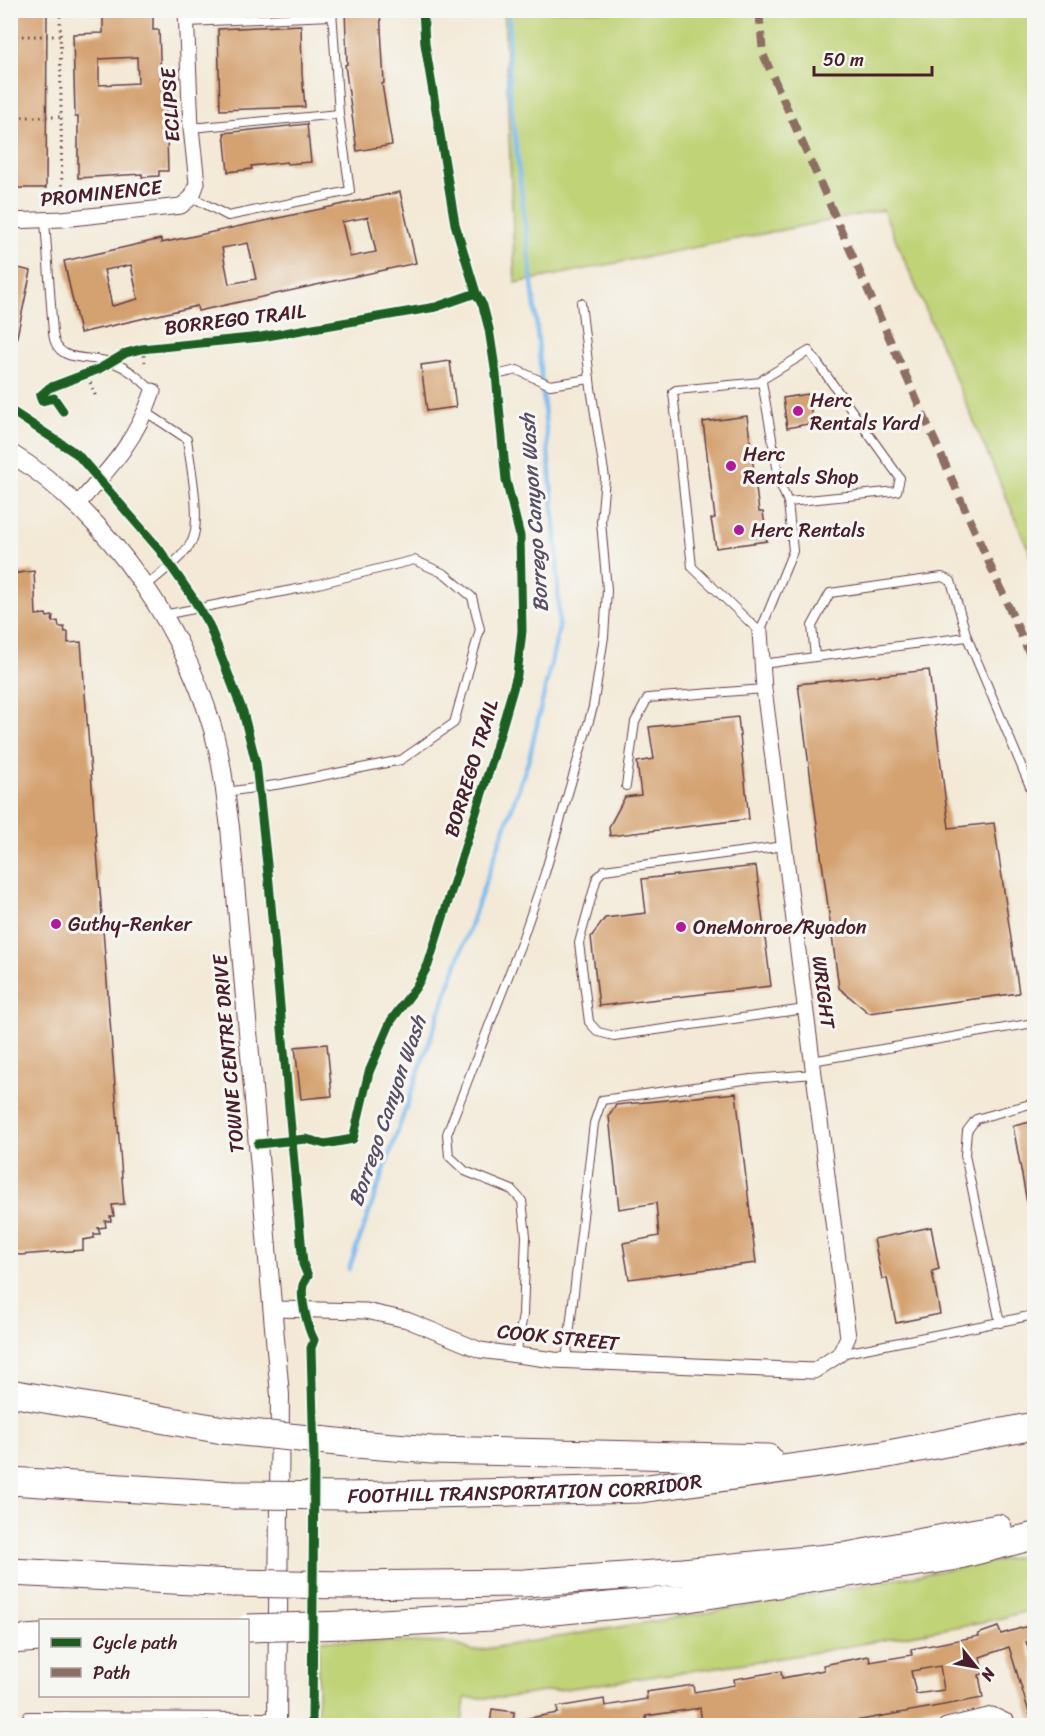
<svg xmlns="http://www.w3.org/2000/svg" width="1045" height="1736" viewBox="0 0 1045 1736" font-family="Sriracha,sans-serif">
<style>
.green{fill:#c0d377;stroke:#857951;stroke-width:1.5}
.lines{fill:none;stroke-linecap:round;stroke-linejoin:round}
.stream{stroke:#7cbbf0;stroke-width:4.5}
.building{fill:#d4a16f;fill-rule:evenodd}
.service-casing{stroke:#633d45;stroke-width:10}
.minor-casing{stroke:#633d45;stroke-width:17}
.tertiary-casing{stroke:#633d45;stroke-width:20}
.motorway-casing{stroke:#633d45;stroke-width:29}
.path{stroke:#633d45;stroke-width:3;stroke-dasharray:1.5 4.5;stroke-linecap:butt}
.service{stroke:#fff;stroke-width:8}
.minor{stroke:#fff;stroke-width:15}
.tertiary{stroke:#fff;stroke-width:18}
.motorway{stroke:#fff;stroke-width:27}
.motorway-bridge-casing{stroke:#633d45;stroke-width:29;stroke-linecap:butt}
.motorway-bridge{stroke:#fff;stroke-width:27}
.quiet{stroke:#8d6e63;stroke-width:8;stroke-dasharray:15 8;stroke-linecap:butt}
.cycleway-casing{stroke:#f6f6f2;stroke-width:13}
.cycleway{stroke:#1b5e20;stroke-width:9}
.poi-dot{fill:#b5179e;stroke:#f6f6f2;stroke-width:2}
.labels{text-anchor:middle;stroke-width:6;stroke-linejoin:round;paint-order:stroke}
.street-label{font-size:20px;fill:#4a1f2b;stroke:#f6f6f2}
.poi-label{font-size:20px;fill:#4a1f2b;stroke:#f6f6f2;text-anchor:start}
.water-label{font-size:21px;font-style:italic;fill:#594e66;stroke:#f6f6f2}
</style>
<rect width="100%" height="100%" fill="#f6f6f2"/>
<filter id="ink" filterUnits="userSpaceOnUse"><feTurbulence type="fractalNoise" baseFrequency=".0167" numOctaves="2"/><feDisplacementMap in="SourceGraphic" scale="12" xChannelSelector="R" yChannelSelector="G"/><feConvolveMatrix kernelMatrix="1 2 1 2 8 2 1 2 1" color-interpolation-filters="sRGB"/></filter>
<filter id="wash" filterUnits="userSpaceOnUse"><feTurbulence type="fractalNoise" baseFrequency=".008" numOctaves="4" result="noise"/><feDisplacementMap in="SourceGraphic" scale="24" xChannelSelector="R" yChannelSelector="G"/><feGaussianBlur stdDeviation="1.35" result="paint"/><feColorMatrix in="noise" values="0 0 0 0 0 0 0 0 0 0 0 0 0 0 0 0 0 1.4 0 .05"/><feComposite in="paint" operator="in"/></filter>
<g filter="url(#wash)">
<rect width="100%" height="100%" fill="#f3e9d6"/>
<!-- green -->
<g class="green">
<polygon points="504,11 1034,11 1034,562 883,210 515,283"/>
<polygon points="1034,1554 1034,1609 999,1619 800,1655 503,1698 465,1698 462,1725 317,1726 319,1640 452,1643 473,1651 747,1606"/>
</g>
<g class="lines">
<!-- stream -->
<polyline class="stream" points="349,1269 529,759 559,628 557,550 535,308 509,86 509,10"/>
</g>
<g id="blocks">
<!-- building -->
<g class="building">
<polygon points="10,10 47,10 46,188 10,188"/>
<path d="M103,10H153V30H159L161,84H164L167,138L168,171H159V176L142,177V174L78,178V117H75L73,34L103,33ZM137,57L138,83L99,85V59Z"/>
<polygon points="345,10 380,10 384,83 382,84 392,145 357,151 345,65 347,64"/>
<polygon points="301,25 302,74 305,107 220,110 218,29"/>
<polygon points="307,124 311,162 287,164 287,162 251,166 252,169 228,172 224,133"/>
<path d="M400,192L416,263L198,311L197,306L80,333L64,261L161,239V243ZM368,217L376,252L350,257L342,222ZM248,243L256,279L229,284L222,248ZM131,265L138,299L112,306L104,270Z"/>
<polygon points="10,266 31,271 16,341 10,340"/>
<polygon points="450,361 456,407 427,411 421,365"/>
<polygon points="808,394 813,423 787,428 783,398"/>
<polygon points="747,416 759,512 763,512 767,541 716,548 711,519 715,518 703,422"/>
<polygon points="34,571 36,615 46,614 47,617 53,616 52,622 58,621 59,627 64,627 65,632 68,632 68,643 81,642 124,1204 112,1205 114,1216 110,1216 111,1221 105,1221 106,1227 98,1228 100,1234 94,1234 94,1238 83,1240 83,1250 20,1255 10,1253 10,574"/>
<polygon points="929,670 949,828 994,823 1019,993 869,1013 839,988 798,684"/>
<polygon points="738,717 749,819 610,836 609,827 625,797 641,795 637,762 654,759 649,727"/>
<polygon points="756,866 771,986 599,1006 591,937 605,918 646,913 642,879"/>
<polygon points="327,1044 332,1096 301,1099 295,1047"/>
<polygon points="736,1093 756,1263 629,1279 623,1243 659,1236 656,1203 619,1209 609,1116 616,1105"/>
<polygon points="1035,1121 1035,1208 1028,1208 1013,1126"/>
<polygon points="931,1227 939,1269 932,1271 940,1314 896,1323 887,1278 882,1279 874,1239"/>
<path d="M1035,1624V1639L1026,1642L1035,1669V1721L1032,1722L1009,1647L980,1657L983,1674L979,1675L983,1698L833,1725H726L725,1721L702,1724L700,1708L646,1716L647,1725H612L611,1722L586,1725H524V1719L558,1713L557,1707L604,1699L605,1706L647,1699L646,1692L693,1685L694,1692L735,1685L734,1679L781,1671L782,1678L804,1674L824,1670L823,1665L869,1656L870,1662L912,1655L911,1649L979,1636L978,1634L998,1627L1001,1634ZM940,1666L944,1690L916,1694L911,1671Z"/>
<polygon points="492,1709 514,1712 513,1725 490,1725"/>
</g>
</g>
</g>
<g filter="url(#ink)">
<use href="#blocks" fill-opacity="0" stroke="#633d45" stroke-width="1.5"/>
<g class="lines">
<!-- service casing -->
<g class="service-casing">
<g id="service">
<polyline points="186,22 332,16"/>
<polyline points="191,128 339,114"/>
<polyline points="192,197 228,216 350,191 339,114 332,10"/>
<path d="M45,221L53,333C56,366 91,354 114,363C130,369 140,379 153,391"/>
<polyline points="496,375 517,370 550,385 590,379"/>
<polyline points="762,382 780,484 788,502 793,551 760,632 692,567 673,392 676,390 762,382 763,379 809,351 900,478 897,491 788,502"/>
<path d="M146,586C161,573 182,559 192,541C202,521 190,462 187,439L146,412"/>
<polyline points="163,615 302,588 414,560 445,574 472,597 480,629 454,723 401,760 282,784 226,792"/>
<polyline points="815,657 812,626 830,593 942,577 951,581 967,637 1034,796"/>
<polyline points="762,664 967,637"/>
<polyline points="626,786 635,722 648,698 764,689"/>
<polyline points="784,846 604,870 597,877 579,943 589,1022 598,1032 614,1036 805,1009"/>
<polyline points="812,1061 1034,1023"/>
<polyline points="1000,1323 965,1155 967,1131 976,1119 1034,1103"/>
<polyline points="840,1354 1034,1315"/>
<polyline points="516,1355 523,1315 526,1236 522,1201 512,1190 465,1171 449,1156 447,1134 520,946 545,873 593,707 604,637 607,590 601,522 605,478 591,388 581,303"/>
<polyline points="566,1361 594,1123 602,1100 751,1079 814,1074"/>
<polyline points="28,1716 277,1717"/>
</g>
</g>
<!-- minor casing -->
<g class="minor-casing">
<g id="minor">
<polyline points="10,221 62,219 181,206 192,197 197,183 191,128 186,10"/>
<path d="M77,505C112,466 136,441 153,391"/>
<polyline points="273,1309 366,1311 407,1320 480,1350 554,1360 814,1371 840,1354 848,1337 764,689 760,632"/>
<polyline points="946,1726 992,1715 1007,1722 1009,1726"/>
</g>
</g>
<!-- tertiary casing -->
<g class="tertiary-casing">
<path id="tertiary" d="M10,453C108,512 194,639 218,750C224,775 226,801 230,827L280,1395L277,1726"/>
</g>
<!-- motorway casing -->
<g class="motorway-casing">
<g id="motorway">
<polyline points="10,1393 223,1430"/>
<polyline points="356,1444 432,1450 768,1458"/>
<polyline points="10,1481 233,1495"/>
<path id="s1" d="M347,1496L641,1489L883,1455L1034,1426"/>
<polyline points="10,1572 233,1583"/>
<polyline points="345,1585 524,1583 683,1572 847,1556 998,1528"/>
<polyline points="345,1625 491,1617 682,1599 952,1557 1034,1536"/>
<polyline points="10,1640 40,1638"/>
</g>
</g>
<!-- path -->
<g class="path">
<polyline points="60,10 62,206"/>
<polyline points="10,36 60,36"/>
<polyline points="10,117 61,117"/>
<polyline points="143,349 145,362"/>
<polyline points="88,377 96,397"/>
</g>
<!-- service -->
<use href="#service" class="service"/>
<!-- minor -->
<use href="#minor" class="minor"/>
<!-- tertiary -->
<use href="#tertiary" class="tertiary"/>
<!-- motorway -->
<use href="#motorway" class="motorway"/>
<!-- motorway-bridge casing -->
<g class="motorway-bridge-casing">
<g id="motorway-bridge">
<polyline points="223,1430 356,1444"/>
<polyline points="233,1495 347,1496"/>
<polyline points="233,1583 345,1585"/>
<polyline points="248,1628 345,1625"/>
</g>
</g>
<!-- motorway-bridge -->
<use href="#motorway-bridge" class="motorway-bridge"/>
<!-- quiet -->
<polyline class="quiet" points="759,10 763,54 1034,664"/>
<!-- cycleway casing -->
<g class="cycleway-casing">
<g id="cycleway">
<path d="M10,410L77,454L159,549L193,598L209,625L243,712L256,763L269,883L303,1264L308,1276C307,1277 303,1285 303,1285C300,1298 308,1329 314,1340L311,1348L314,1458L312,1726"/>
<polyline points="63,411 54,398 42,401 40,396 49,388 99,369 126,353 141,349 261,337 436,307 476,293 455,224 425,44 423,10"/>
<polyline points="258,1144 306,1139 325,1144 353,1139 369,1072 391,1021 416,987 428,965 493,758 517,675 522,631 520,536 506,480 496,375 489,329 483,306 476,293"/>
</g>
</g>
<!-- cycleway -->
<use href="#cycleway" class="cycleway"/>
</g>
</g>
<!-- markers -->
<g class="poi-dot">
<circle cx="798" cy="411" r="6"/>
<circle cx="731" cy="466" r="6"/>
<circle cx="739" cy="530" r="6"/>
<circle cx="56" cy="924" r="6"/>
<circle cx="681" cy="927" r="6"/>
</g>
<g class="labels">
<!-- street labels -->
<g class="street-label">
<text transform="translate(170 105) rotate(-94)" y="7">ECLIPSE</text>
<text transform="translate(101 193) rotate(-6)" y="7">PROMINENCE</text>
<text transform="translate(235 319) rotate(-7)" y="7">BORREGO TRAIL</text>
<text transform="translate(471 768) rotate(-73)" y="7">BORREGO TRAIL</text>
<text transform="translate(824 992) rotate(83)" y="7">WRIGHT</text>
<text transform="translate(228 1054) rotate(-95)" y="7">TOWNE CENTRE DRIVE</text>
<text transform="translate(558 1337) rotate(6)" y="7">COOK STREET</text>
<text dy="7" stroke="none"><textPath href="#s1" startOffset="178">FOOTHILL TRANSPORTATION CORRIDOR</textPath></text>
</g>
<!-- poi labels -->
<g class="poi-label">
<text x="810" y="407">Herc<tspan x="810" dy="23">Rentals Yard</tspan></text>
<text x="743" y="461">Herc<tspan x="743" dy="23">Rentals Shop</tspan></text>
<text x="751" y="537">Herc Rentals</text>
<text x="68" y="931">Guthy-Renker</text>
<text x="693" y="934">OneMonroe/Ryadon</text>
</g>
<!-- water labels -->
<g class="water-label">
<text transform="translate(534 513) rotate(-94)" y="7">Borrego Canyon Wash</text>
<text transform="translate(387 1111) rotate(-71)" y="7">Borrego Canyon Wash</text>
</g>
</g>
<!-- margin -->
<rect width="1045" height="1736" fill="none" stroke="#f6f6f2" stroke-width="36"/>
<!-- legend -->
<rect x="39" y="1619" width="210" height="78" fill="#f6f6f2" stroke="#b1a0a2" stroke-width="1.5"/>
<rect x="51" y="1638" width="30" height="9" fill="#1b5e20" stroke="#b1a0a2" stroke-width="1.5"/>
<text x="93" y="1649" font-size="18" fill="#4a1f2b">Cycle path</text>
<rect x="51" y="1668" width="30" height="9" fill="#8d6e63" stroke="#b1a0a2" stroke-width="1.5"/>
<text x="93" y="1679" font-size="18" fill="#4a1f2b">Path</text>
<!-- north arrow -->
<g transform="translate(976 1667) rotate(121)" stroke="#f6f6f2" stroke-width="4.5" paint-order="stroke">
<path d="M0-4.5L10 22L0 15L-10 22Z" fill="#4a1f2b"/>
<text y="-9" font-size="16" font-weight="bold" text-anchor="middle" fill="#4a1f2b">N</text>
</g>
<!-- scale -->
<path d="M814 66v9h118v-9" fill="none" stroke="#4a1f2b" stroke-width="3"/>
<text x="823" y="66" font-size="18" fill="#4a1f2b" stroke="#f6f6f2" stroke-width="4.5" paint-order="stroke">50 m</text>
</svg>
